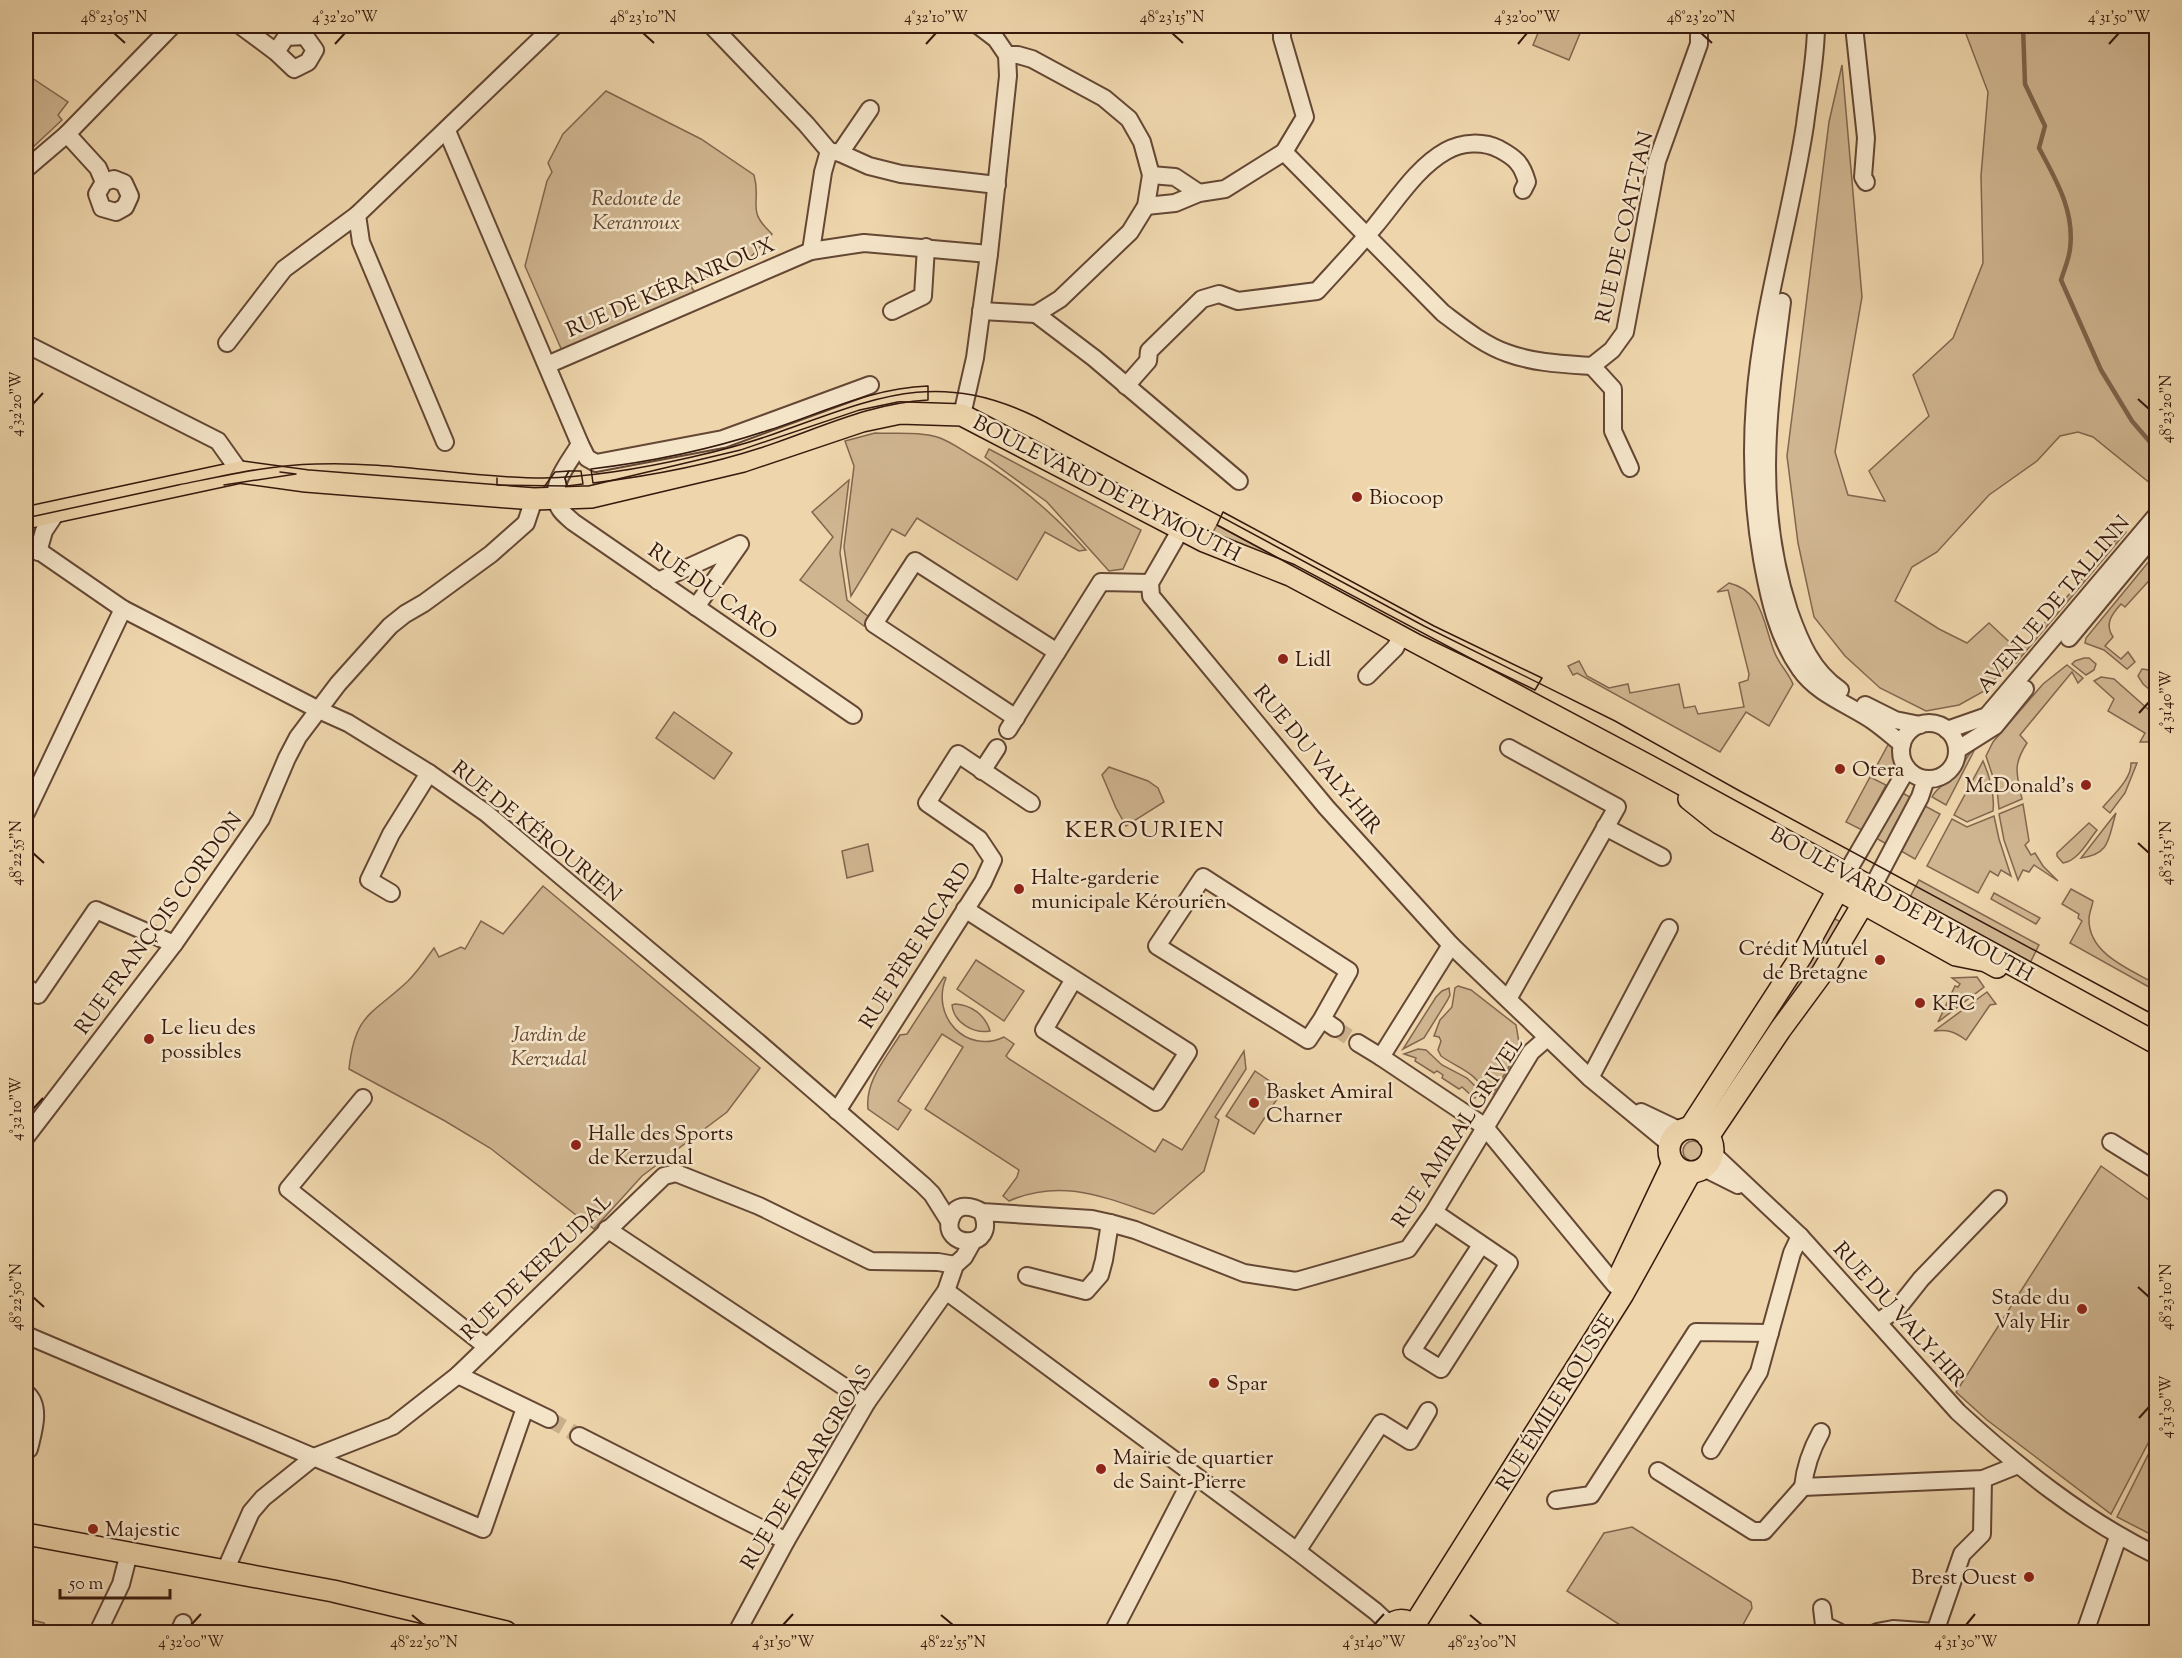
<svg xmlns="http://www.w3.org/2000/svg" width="2182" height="1658" viewBox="0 0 2182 1658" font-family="'Sorts Mill Goudy',serif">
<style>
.green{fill:#cfb590;stroke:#82664e;stroke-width:1.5}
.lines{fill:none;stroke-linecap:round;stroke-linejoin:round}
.stream{stroke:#7f634b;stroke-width:4.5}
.minor-tunnel{stroke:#c9af8b;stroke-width:16;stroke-dasharray:16 8;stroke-linecap:butt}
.minor-casing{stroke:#644734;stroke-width:20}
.major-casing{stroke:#36180c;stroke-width:24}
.minor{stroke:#f4e4c8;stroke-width:16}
.major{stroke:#eed5ab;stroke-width:21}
.tram{stroke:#36180c;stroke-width:1.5}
.ticks{fill:none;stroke:#36180c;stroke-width:2}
.poi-dot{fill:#8f2418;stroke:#f4e4c8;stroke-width:2}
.labels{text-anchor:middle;stroke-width:5;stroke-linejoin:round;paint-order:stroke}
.park-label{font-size:21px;font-style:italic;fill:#644734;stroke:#f4e4c8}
.street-label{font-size:21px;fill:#36180c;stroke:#f4e4c8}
.poi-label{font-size:21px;fill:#36180c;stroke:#f4e4c8;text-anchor:start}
.quarter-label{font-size:24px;letter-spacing:1.5px;fill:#36180c;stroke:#f4e4c8}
.neatline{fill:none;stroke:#36180c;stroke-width:2}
.ticks-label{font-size:15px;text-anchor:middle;fill:#36180c}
</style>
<rect width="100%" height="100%" fill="#eed5ab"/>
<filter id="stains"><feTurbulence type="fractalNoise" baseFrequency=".00333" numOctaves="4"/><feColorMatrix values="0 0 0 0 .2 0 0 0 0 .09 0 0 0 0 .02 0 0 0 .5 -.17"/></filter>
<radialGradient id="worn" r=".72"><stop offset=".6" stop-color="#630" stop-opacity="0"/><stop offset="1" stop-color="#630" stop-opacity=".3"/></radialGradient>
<!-- green -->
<g class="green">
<polygon points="1541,26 1583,26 1569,60 1533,45"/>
<polygon points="1963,26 2156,26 2156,488 2093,437 2078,432 2060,436 2037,461 1989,495 1937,552 1912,567 1895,601 1939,629 1967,643 1989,623 2019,651 1986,690 1959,705 1926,711 1880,688 1845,656 1814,617 1798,543 1787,456 1829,122 1842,65 1862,297 1835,452 1848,495 1885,501 1869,471 1929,416 1913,375 1953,338 1983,263 1981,176 1988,92"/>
<polygon points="26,74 68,102 58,115 62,120 32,148 26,144"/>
<path d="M606,91L701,139L754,175C762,204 745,209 772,234L750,258L690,285L696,294L563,353L525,266L547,181L552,172L548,163L563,134Z"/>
<path d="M875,433C895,434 921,431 940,438C951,442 962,450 972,456C1016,481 1052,512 1086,550L1079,551L1045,532L1017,580L917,518L905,536L892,529L851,596L844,547L854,466L845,441Z"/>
<polygon points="989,449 1141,530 1123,569 1109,571 1047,502 985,457"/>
<polygon points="849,480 840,553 847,600 869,617 864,626 800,580 833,537 812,512"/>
<polygon points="1217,525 1306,573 1210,537"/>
<polygon points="2124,530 2126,532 2016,663 2013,660"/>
<path d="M2155,554L2156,573L2125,607L2121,604C2112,614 2104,624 2113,637L2105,646L2121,659L2128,652L2135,662L2127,669L2104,650L2085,643L2086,638Z"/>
<path d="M1729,583C1763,591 1763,623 1774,651C1778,663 1788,672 1793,684L1769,726L1746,712L1720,752L1577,673L1573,675L1568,666L1579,661L1587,676L1609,688L1628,684L1630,693L1679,684L1684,708L1695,706L1698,714L1744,707L1739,683L1748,680L1749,674L1728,590L1717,592Z"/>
<polygon points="2084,658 2089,658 2096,664 2094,670 2086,675 2072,664 2075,661"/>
<path d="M2067,665L2083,678L2078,683L2072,672L2020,735L2027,743C2012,766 2017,774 2022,799L1999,809L1997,789L1986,756L1993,742L2043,684Z"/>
<polygon points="2142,669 2156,671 2156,695 2143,684 2138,676"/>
<polygon points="2101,677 2114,679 2149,710 2155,720 2155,727 2148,742 2140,742 2145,733 2108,711 2114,699 2094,681"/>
<polygon points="674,712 732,753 714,779 656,738"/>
<path d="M1889,743L1892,745C1897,756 1896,766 1890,776L1876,767Z"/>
<path d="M1976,747L1946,805L1932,797C1937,786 1948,783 1956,774C1964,765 1966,755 1976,747Z"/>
<path d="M1983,761C1990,777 1995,793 1993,811L1967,822L1954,815Z"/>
<path d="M2131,763H2137L2125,793L2110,813L2103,807C2112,796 2132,779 2131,763Z"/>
<polygon points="1109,767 1148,781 1158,788 1164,802 1126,826 1116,808 1102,775"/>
<polygon points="1870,777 1886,785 1862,830 1846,822"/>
<polygon points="1901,792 1913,799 1888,845 1876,838"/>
<polygon points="2023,804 2029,841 2025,845 2031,855 2035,853 2043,866 2058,881 2034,865 2029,872 2023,870 2018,880 2004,840 1999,814"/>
<polygon points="1925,806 1940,814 1915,859 1901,851"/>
<path d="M2116,813C2108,838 2111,854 2081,858Z"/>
<polygon points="1994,816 1999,839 2011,876 2001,870 1998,876 1990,871 1978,893 1927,866 1952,819 1967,827"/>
<path d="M2089,823L2097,830C2088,841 2078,861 2063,863L2057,856V853Z"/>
<polygon points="868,844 873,871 847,878 842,851"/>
<polygon points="1919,880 2039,945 2029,965 1910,897"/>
<path d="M543,886L760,1068L727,1112L642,1176L594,1229L490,1148L445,1121L349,1069C355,1013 372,1015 408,981C418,971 426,959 434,948L439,957L461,947L465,949L481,921L503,934Z"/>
<path d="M2071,889L2093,901C2092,907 2089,913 2089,919C2088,954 2131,970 2156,984V991L2070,943L2082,921L2078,918L2079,914L2062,904Z"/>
<polygon points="1994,893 2040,918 2036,924 1991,899"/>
<polygon points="1833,918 1843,923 1752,1060 1712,1105"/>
<polygon points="976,960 1024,991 1004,1021 957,989"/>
<path d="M944,977L946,978C930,1017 967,1055 1004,1037L1014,1044L1006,1056L1009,1059L1155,1152L1163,1139L1182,1150L1244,1051L1246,1069L1215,1117L1219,1120L1204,1171L1154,1214C1104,1197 1061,1178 1009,1201L1003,1196L1017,1177L1019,1170L925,1109L963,1047L942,1034L898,1101L911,1110L898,1130L868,1109C865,1081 886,1058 900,1035L907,1034Z"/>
<polygon points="1977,977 1984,987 1938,1022 1955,986 1958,987 1960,984 1952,978"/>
<path d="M1458,986L1471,990L1516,1025L1520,1048L1493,1094L1486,1095C1477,1072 1459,1069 1441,1056L1438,1050L1441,1041L1439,1037L1434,1036L1440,1020L1452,1007L1455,988Z"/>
<polygon points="1449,988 1450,995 1447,1001 1424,1038 1403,1049 1436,997 1442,991"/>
<path d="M1987,992L1996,1004L1990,1005L1966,1040C1955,1032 1948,1029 1934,1031Z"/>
<path d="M955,1004C972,1005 985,1015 990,1031C974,1034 954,1023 952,1005Z"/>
<polygon points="1418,1049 1426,1050 1442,1065 1467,1078 1478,1089 1480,1097 1474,1098 1462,1087 1459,1089 1442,1078 1443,1075 1437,1071 1434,1073 1415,1061 1416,1058 1404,1054"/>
<polygon points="1255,1071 1283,1090 1254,1134 1226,1116"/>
<circle cx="1693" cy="1151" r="10"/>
<polygon points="2101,1166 2156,1205 2156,1428 2111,1514 1987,1420 1956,1392"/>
<polygon points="2151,1449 2156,1453 2156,1537 2117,1517"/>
<polygon points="1632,1527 1751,1602 1752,1608 1739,1632 1631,1632 1567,1591 1604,1533"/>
<polygon points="32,1620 44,1623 48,1632 26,1632 26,1622"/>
</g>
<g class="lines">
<!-- stream -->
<path class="stream" d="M2023,26L2025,84L2045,126L2039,148C2056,180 2075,211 2070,249C2069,259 2064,270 2061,280L2101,370L2132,421L2156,449"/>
<!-- minor-tunnel -->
<g class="minor-tunnel">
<polyline points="1335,1028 1358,1043"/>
<polyline points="549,1419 579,1436"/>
</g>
<!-- minor casing -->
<g class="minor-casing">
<g id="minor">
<polyline points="241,26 276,52 294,69 308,62 315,50 305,36 286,37 276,52"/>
<polyline points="712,26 806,124 829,151 840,153 869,166 901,174 997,185"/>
<polyline points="979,26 996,39 1007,55"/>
<path d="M1816,26C1816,58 1809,92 1805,125C1791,217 1762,308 1755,401C1751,453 1753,507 1762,559C1769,598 1777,636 1800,669C1817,694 1850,705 1873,721C1883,728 1892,736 1902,744"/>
<polyline points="1854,26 1866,138 1863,177 1866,182"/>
<polyline points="447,131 580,444 587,458 596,463 723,439 870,385"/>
<polyline points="67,134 98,168 104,182 97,194 102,208 116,212 125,207 130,196 124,183 114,179 104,182"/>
<path d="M1284,152L1443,313C1463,328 1484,345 1507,353C1534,363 1563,364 1592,366L1612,350L1625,332L1657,161L1699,44V26"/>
<polyline points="840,153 870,109"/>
<polyline points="26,169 67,134 172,26"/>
<polyline points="1151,175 1175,177 1199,193"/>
<polyline points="1146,206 1175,203 1199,193 1225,189 1284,152 1305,117 1282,38 1282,26"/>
<polyline points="811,251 823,172 829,151"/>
<path d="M1782,302C1768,411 1754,503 1789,611C1800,642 1812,671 1840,690"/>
<polyline points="892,311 923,296 926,247"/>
<polyline points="981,311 1036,314 1060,299 1130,232 1146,206 1151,175 1142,142 1129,119 1104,98 1032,59 1018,55 1007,55"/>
<polyline points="1036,314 1094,358 1239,481"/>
<polyline points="227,343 284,269 357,215"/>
<polyline points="26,344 218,441 240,472"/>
<polyline points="547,365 811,251 864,243 989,254"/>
<polyline points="1592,366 1613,389 1613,431 1630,468"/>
<path d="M1126,386L1148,361L1149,351L1202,299L1219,294L1238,301L1317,291C1336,270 1356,249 1375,226C1396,201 1417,167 1446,151C1462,142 1483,141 1499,149C1516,158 1522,164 1527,182L1523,190"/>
<polyline points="962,415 975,358 989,254 1008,76 1007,55"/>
<polyline points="445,442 361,242 357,215 554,26"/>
<path d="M580,444C570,462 546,487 560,509C563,514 569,518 573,522L853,715"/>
<polyline points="1181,529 1150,583 1151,596 1326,807 1451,945 1590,1078 1670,1144"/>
<polyline points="26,542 123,609 319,710 348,723 429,773 486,813 759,1043 923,1185 932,1194 949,1221"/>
<polyline points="38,552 44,531 54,516"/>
<polyline points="658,581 740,544 696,607"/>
<polyline points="2069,638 2156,533"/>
<polyline points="1367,676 1395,648 1402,635"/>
<polyline points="1865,705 1895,720 1920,725"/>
<polyline points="1016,718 874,624 915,561 1057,652"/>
<circle cx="1929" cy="751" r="28"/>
<polyline points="1008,730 1101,582 1150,583"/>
<polyline points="1947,730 1987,716 2156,516"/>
<polyline points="1957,750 1995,726 2025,689"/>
<polyline points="982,771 997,748"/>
<polyline points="26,813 123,609"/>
<polyline points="1605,827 1662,857"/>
<polyline points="1846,874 1907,769"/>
<polyline points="1872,888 1920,797 1926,779"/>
<polyline points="391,893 369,880 391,834 429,773"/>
<polyline points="965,909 982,920 1188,1052 1156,1102 1044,1030 1074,979"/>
<polyline points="1451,945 1381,1057 1484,1126 1615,1285"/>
<polyline points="26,987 38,995 96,910 174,944"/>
<polyline points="1508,999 1617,807 1509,748"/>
<polyline points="1322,1019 1349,971 1203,877 1157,946 1308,1040 1322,1019 1335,1028"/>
<polyline points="1358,1043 1381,1057"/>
<polyline points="1590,1078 1669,928"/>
<polyline points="363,1098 288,1189 487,1347"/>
<polyline points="837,1111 983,882 993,860 979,839 927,803 958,754 1031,803"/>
<polyline points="1641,1112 1681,1131"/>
<polyline points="26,1137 174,944 261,819 287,758 298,737 338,684 390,626 405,614 424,603 491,554 526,523 534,499"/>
<polyline points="2111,1142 2156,1170"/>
<path d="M1713,1154L1800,1236L1958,1412C2018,1467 2082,1519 2156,1555"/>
<polyline points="1704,1168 1738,1185"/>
<path d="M982,1212C999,1252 939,1248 951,1218C956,1203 971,1205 982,1212L1092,1219L1110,1223L1135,1230L1244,1273L1296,1281L1408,1249L1434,1212L1531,1052L1547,1038"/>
<polyline points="1434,1212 1509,1263 1441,1369 1412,1351 1481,1245"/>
<polyline points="607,1229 867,1402"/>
<polyline points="1027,1276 1086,1291 1100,1275 1104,1260 1110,1223"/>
<polyline points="946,1291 1297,1551 1375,1611 1390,1625"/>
<polyline points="1878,1322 1898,1308 1921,1279 1998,1199"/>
<polyline points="26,1335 483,1529 525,1408"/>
<polyline points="458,1375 549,1419"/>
<path d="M26,1393C42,1406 33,1432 29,1449"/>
<polyline points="579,1436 786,1541"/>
<polyline points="1711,1450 1759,1372 1792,1253 1800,1236"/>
<polyline points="1658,1471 1753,1531 1764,1531 1803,1487"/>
<polyline points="1803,1487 1983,1479 2018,1465"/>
<path d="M1803,1487C1805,1467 1811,1450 1821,1432"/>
<polyline points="1556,1500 1591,1495 1696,1332 1770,1333"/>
<polyline points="1297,1551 1381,1423 1410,1441 1428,1411"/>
<polyline points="225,1571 251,1512 263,1498 314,1457 393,1426 458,1375 664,1176 676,1173 759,1206 871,1261 938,1262 955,1265"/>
<polyline points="1822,1608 1824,1625 1839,1632"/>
<polyline points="98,1632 121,1584 129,1553"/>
<polyline points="179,1632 183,1623"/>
<polyline points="737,1632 786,1541 867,1402 946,1291 955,1265 964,1257 973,1241"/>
<polyline points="1113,1632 1194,1475"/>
<polyline points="1877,1632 1893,1629 1935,1632 1962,1554 1982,1534 1983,1479"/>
<polyline points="2085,1632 2118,1537"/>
</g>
</g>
<!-- major casing -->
<g class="major-casing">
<g id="major">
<polyline points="26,518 240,472 306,481 534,499 591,497 743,461 862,421 900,413 962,415 1204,541 1290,575 1647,765 2156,1043"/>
<polyline points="1689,799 1719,823 1956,955 1986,961 1997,967"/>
<polyline points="1690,1128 1802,955 1845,877"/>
<circle cx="1691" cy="1150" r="22"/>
<polyline points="1708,1137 1780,1030 1822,973 1870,892"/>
<polyline points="1618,1279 1673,1163"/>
<polyline points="26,1534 333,1591 506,1632"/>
<polyline points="1413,1627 1623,1294 1690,1173"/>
<path d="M1387,1632C1391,1622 1398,1618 1409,1622L1415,1632"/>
</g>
</g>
<!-- minor -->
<use href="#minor" class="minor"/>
<!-- major -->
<use href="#major" class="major"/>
<!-- tram -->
<g class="tram">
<path d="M928,386V400C868,403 816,430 760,448C705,466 649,476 593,483L591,469C650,462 709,450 766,431C820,414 870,388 928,386Z"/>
<polygon points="569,471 581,471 583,484 567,486 565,478"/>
<polyline points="497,478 497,485 567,486 565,478 569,471 555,472 544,487"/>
<polyline points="224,485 296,474 280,472"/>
<polygon points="1223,512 1434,626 1542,678 1535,690 1421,635 1217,525"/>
<path d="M26,518C76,507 127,496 178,485C223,476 269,465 316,464C392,461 467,478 543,478C593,477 644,468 692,457C723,450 753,442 782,431C878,397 937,369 1036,417L1424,626L1615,721L1738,790L2156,1016"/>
</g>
</g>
<!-- ticks -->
<path class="ticks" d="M114,33L125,43M643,33L654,43M1172,33L1183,43M1701,33L1712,43M335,44L345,33M926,44L936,33M1518,44L1527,33M2109,44L2119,33M2138,399L2149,409M33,404L43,393M2139,713L2149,702M2138,843L2149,853M33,853L44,863M33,1109L43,1098M2138,1287L2149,1297M33,1297L44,1307M2139,1418L2149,1407M412,1615L424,1625M941,1615L953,1625M1470,1615L1482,1625M191,1625L201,1614M783,1625L793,1614M1374,1625L1384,1614M1966,1625L1975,1614"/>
<!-- markers -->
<g class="poi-dot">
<circle cx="1357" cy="497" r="6"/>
<circle cx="1283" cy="659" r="6"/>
<circle cx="1840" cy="769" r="6"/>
<circle cx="2086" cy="785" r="6"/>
<circle cx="1019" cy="889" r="6"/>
<circle cx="1880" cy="960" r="6"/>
<circle cx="1920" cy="1003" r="6"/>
<circle cx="149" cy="1039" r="6"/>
<circle cx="1254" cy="1103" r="6"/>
<circle cx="576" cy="1145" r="6"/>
<circle cx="2082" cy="1309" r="6"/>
<circle cx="1214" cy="1383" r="6"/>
<circle cx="1101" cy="1469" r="6"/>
<circle cx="93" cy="1529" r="6"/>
<circle cx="2029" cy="1577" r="6"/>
</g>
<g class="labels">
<!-- park labels -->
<g class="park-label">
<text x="636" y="205">Redoute de<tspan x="636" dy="24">Keranroux</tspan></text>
<text x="549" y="1041">Jardin de<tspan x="549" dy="24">Kerzudal</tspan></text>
</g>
<!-- street labels -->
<g class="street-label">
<text transform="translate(1624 227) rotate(-77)" y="7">RUE DE COAT-TAN</text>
<text transform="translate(670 287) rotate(-23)" y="7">RUE DE KÉRANROUX</text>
<text transform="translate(1107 488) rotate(27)" y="7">BOULEVARD DE PLYMOUTH</text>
<text transform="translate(713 591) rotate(35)" y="7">RUE DU CARO</text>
<text transform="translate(2053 604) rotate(-50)" y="7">AVENUE DE TALLINN</text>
<text transform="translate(1318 759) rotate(50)" y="7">RUE DU VALY-HIR</text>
<text transform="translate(537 831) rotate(39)" y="7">RUE DE KÉROURIEN</text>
<text transform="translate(1902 904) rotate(29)" y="7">BOULEVARD DE PLYMOUTH</text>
<text transform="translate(158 923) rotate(-54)" y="7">RUE FRANÇOIS CORDON</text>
<text transform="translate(915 945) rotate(-58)" y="7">RUE PÈRE RICARD</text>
<text transform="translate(1457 1132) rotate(-57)" y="7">RUE AMIRAL GRIVEL</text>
<text transform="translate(536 1267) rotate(-44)" y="7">RUE DE KERZUDAL</text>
<text transform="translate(1900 1314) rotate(48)" y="7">RUE DU VALY-HIR</text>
<text transform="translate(1555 1402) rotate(-58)" y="7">RUE ÉMILE ROUSSE</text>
<text transform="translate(806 1467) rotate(-59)" y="7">RUE DE KERARGROAS</text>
</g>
<!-- poi labels -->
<g class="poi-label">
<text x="1369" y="504">Biocoop</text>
<text x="1295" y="666">Lidl</text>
<text x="1852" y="776">Otera</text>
<text x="2074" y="792" text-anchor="end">McDonald's</text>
<text x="1031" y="884">Halte-garderie<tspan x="1031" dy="24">municipale Kérourien</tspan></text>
<text x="1868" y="955" text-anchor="end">Crédit Mutuel<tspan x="1868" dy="24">de Bretagne</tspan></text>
<text x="1932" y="1010">KFC</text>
<text x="161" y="1034">Le lieu des<tspan x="161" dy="24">possibles</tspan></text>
<text x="1266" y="1098">Basket Amiral<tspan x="1266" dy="24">Charner</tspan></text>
<text x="588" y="1140">Halle des Sports<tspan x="588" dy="24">de Kerzudal</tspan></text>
<text x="2070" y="1304" text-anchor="end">Stade du<tspan x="2070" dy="24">Valy Hir</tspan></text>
<text x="1226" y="1390">Spar</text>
<text x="1113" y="1464">Mairie de quartier<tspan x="1113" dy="24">de Saint-Pierre</tspan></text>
<text x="105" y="1536">Majestic</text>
<text x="2017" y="1584" text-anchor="end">Brest Ouest</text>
</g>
<!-- quarter labels -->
<g class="quarter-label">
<text x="1145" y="837">KEROURIEN</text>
</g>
</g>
<!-- margin -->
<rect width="2182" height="1658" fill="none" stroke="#eed5ab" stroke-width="66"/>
<!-- scale -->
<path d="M60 1589v9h110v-9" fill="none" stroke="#36180c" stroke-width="3"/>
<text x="69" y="1589" font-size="18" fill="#36180c" stroke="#f4e4c8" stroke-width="4.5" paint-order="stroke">50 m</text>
<rect x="33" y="33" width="2116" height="1592" class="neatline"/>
<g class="ticks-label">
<text x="114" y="22">48°23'05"N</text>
<text x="345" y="22">4°32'20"W</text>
<text x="643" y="22">48°23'10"N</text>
<text x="936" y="22">4°32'10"W</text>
<text x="1172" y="22">48°23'15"N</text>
<text x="1527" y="22">4°32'00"W</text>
<text x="1701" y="22">48°23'20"N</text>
<text x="2119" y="22">4°31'50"W</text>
<text transform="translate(16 404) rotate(-90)" y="5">4°32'20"W</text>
<text transform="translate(2166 409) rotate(-90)" y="5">48°23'20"N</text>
<text transform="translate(2166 702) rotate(-90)" y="5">4°31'40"W</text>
<text transform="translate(2166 853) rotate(-90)" y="5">48°23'15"N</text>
<text transform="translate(16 853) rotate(-90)" y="5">48°22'55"N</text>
<text transform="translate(16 1109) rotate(-90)" y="5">4°32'10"W</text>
<text transform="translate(2166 1297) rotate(-90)" y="5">48°23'10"N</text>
<text transform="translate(16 1297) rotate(-90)" y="5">48°22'50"N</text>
<text transform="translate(2166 1407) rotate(-90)" y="5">4°31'30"W</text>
<text x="191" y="1647">4°32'00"W</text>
<text x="424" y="1647">48°22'50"N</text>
<text x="783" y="1647">4°31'50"W</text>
<text x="953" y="1647">48°22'55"N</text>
<text x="1374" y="1647">4°31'40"W</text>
<text x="1482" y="1647">48°23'00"N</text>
<text x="1966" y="1647">4°31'30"W</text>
</g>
<rect width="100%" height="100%" filter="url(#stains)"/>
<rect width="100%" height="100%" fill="url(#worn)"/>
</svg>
